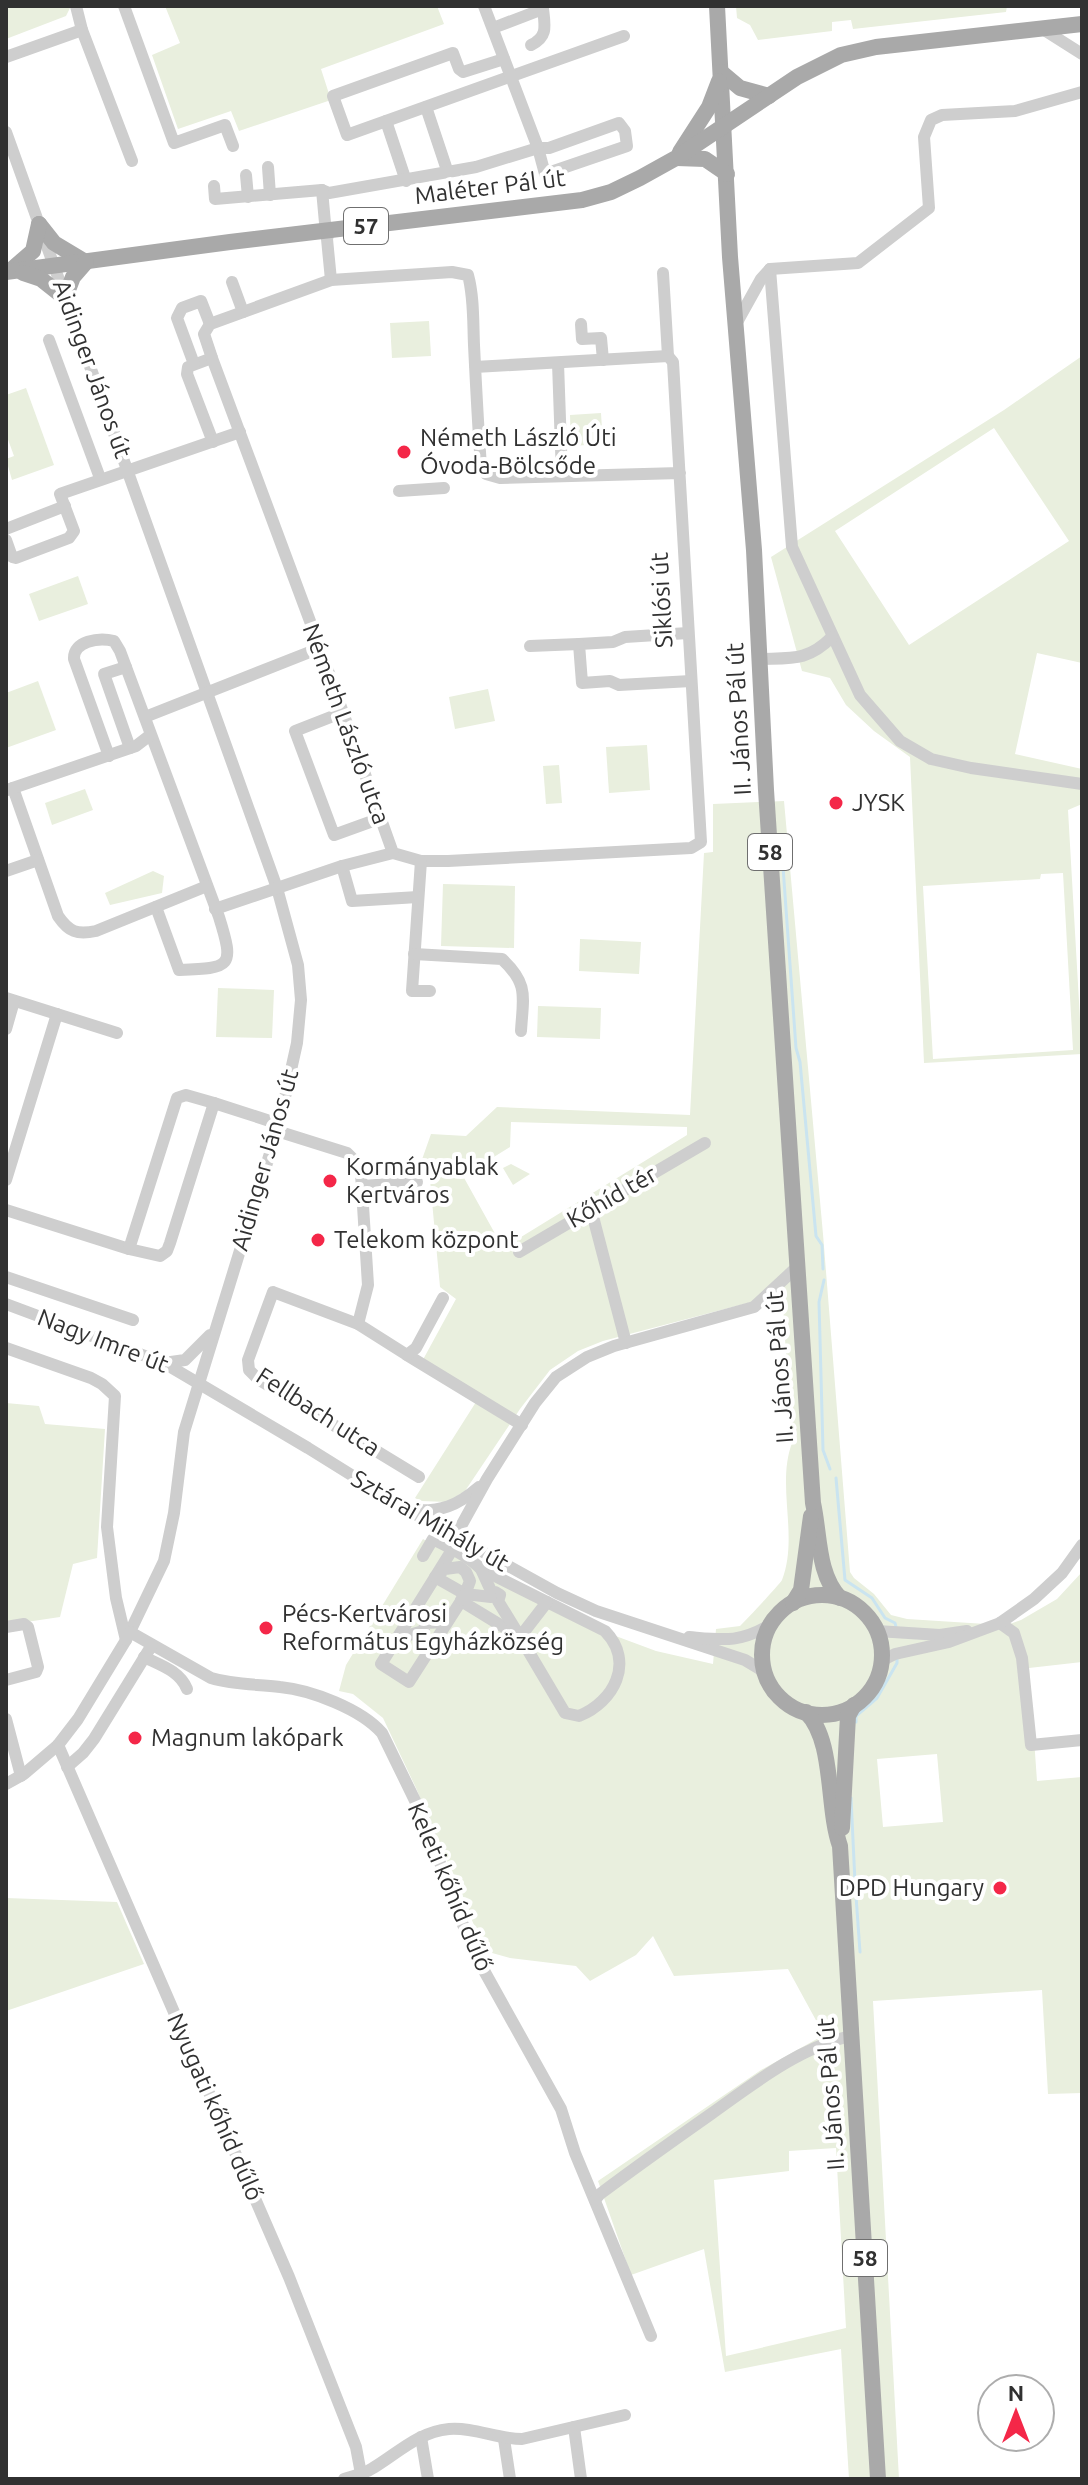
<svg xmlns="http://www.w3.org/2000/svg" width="1088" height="2485" viewBox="0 0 1088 2485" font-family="Ubuntu,sans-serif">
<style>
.green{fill:#e9efde;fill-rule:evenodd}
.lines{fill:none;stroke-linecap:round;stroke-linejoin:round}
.stream{stroke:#cae4f0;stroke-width:3}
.minor{stroke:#cecece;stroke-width:12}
.major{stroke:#a9a9a9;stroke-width:16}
.poi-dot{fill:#f42748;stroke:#fff;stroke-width:3}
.labels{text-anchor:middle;stroke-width:8;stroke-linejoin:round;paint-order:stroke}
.shield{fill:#fff;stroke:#6f6f6f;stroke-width:2}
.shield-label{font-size:22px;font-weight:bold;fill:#313131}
.street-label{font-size:24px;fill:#313131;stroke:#fff}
.poi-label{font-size:24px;fill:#313131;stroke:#fff;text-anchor:start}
</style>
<rect width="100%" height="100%" fill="#fff"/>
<!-- green -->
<g class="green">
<polygon points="6,6 71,6 66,16 6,39"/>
<polygon points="165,6 437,6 444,24 321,69 331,100 239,131 231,111 178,129 152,55 180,43"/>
<polygon points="736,6 1007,6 1006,12 853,29 851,20 832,22 832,31 758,40 750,25 737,18"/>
<polygon points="429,321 431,356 392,358 390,323"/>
<path d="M1082,356V663L1037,653L1015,754L1082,769V804L1068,810L1082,1054L924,1063L910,757L874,731L846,705L830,678L802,671L771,557L1004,410ZM994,428L1069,541L909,645L835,531ZM1063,873L1073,1050L933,1059L923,886L1040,879L1041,874Z"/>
<polygon points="26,388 54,465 12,480 6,459 14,456 6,434 6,395"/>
<polygon points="601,413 603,444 571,446 570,415"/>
<polygon points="78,576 88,604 39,621 29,594"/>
<polygon points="38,681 56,730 6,748 6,693"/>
<polygon points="488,689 495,721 455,729 449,697"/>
<polygon points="647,745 650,790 609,793 606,747"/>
<polygon points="559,765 562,803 546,804 543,766"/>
<polygon points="85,789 93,810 52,825 45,803"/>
<path d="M784,801L823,1234L850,1572L854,1578L874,1594L891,1615L907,1619L986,1624H1010L1021,1620L1057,1599L1082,1572V1662L1029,1668L1037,1781L1082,1777V2093L1048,2094L1042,1990L873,2001L899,2479H849L841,2349L725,2372L704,2249L631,2275L598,2181L761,2070L824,2035L788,1969L674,1976L653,1936L636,1955L590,1981L576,1966L510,1958L485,1951L416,1788L383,1718L353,1694L339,1691L346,1665L423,1539L570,1619L656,1651L713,1664L716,1629L740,1626C746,1620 780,1584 782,1580C799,1536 776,1486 792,1443L782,1294L603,1341L578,1351L550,1370L520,1409L465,1491L447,1502L421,1501L415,1498L476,1402L419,1367L456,1299L440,1287L429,1169L419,1168L431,1134L466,1136L497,1107L690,1115L704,853L713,852V804ZM511,1122L687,1127V1135L503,1248L463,1176L510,1147ZM937,1754L943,1822L883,1827L877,1759ZM836,2148L846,2328L726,2356L714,2180L789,2171V2151Z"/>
<polygon points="153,871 164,876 162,893 110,905 105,893"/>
<polygon points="443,884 515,886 514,948 441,946"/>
<polygon points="580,939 641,942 639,974 579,971"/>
<polygon points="218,988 274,990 272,1038 216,1037"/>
<polygon points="538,1006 601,1008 600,1039 537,1037"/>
<polygon points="511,1164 530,1174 513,1185 503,1168"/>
<polygon points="6,1403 39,1406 45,1424 105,1429 97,1558 73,1564 60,1617 6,1625"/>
<polygon points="6,1898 117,1902 144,1964 6,2011"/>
</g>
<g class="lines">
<!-- stream -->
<g class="stream">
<polyline points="782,853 796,1048 800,1062 816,1236 822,1245 823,1269"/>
<polyline points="824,1280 819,1302 823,1450 830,1469"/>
<polyline points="836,1478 845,1580 872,1598 885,1618 895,1623 896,1627"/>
<polyline points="856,1722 856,1716 877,1698 897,1663 897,1659"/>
<polyline points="851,1798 855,1882"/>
<polyline points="856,1896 860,1952"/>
</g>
<!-- minor -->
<g class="minor">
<polyline points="76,6 82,30"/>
<polyline points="124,6 174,143 225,125 233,146"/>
<polyline points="493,28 543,9 541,6"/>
<polyline points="1041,28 1082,54"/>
<path d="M531,45C548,37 545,26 543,9"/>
<polyline points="6,57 82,30 132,161"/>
<polyline points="504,59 463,72 459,69 453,53 333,96 347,135 624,36"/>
<polyline points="426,107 448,173"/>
<polyline points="386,121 406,181"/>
<polygon points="619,123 625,131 627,146 545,174 538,148 549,148"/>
<polyline points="6,132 277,888 298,965 301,1000 297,1043 279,1124 184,1432 174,1513 164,1561 126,1640 78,1719 58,1745 24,1774 6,1784"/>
<polyline points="268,167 270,195"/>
<polyline points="246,175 248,197"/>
<polyline points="214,186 215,199 322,190 329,193 476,167 538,148 484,6"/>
<polyline points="322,190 325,223 329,231 327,239 331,280"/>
<polyline points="770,269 792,547 860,695 900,741 931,759 971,768 1082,784"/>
<polyline points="663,273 668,356"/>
<polyline points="232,282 243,312"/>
<polyline points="581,324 582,339 601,338 603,360"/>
<polyline points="736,324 761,279 770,269 858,263 929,208 924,137 931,120 942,115 1015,111 1082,92"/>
<polyline points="49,340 100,478"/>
<polyline points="212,358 188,367 187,374 213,442"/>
<polyline points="558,363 562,476"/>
<polyline points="194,364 177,318 182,308 201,301 210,324"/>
<path d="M475,367L668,356L673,362L701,842L691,848L448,861H421L393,853L320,648L212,358L204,334L210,324L331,280L452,272L468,275C474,297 473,322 474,345C476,386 478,426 481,466L486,474L500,478L680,473"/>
<polyline points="399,491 444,488"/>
<polyline points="6,529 65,506"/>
<polyline points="6,540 12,557 16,558 69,538 74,531 60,494 240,432"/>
<polyline points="688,633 625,637 613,642 579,644 582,683 610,681 619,685 691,681"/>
<polyline points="530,646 579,644"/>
<path d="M761,659C792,658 808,661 832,637"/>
<polyline points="126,667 104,674 130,748"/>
<polyline points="341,713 295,731 334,835 381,818"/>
<polyline points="145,717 320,648"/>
<path d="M109,756L74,659C73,641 99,637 114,641L120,651L219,917C235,968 231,968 179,970L156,907"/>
<path d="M13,788L58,916C69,932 77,935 96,931L207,886"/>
<polyline points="7,790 136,746 149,736"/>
<polyline points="421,861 412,991 430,991"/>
<polyline points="342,866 352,901 418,897"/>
<polyline points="6,871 38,860"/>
<polyline points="215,909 342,866 393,853"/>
<path d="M414,954L502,959C529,984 523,997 521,1031"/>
<polyline points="6,998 117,1033"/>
<polyline points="6,1029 14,1001"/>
<polyline points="277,1131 347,1153 356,1162 361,1174 368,1285 358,1324"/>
<polyline points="6,1180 57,1014"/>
<polyline points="363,1186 417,1182"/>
<polyline points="591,1209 626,1343"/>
<polyline points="6,1210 129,1249 160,1256 167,1251 170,1243 214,1103 279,1124"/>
<polyline points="129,1249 177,1098 186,1095 214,1103"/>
<polyline points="519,1252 705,1143"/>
<polyline points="6,1277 133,1320"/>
<polyline points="6,1304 164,1363 308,1448 406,1509 557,1593 596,1611 745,1660 765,1672"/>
<polyline points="6,1348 91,1378 102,1384 115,1396 107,1527 116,1598 126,1640"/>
<polyline points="407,1355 522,1425"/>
<polyline points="164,1363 185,1360 210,1335"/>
<polyline points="419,1477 258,1379 249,1370 248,1360 273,1292 358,1324 407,1355 416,1348 443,1298"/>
<path d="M412,1510C441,1512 457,1506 479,1487"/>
<polyline points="455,1537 487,1479 535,1403 556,1377 587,1357 614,1346 754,1307 797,1267"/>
<path d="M423,1556L433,1539C450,1548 468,1556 481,1569L605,1631C635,1662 614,1702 579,1716L565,1713L520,1637L461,1601L409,1682L381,1664L452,1550"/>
<polygon points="460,1567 466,1572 470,1581 465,1594 435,1577 445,1569"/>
<polyline points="481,1569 492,1593 495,1592 500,1595 498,1601 520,1637 547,1602"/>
<polyline points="461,1600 465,1594 491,1597"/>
<polyline points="1000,1623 1014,1633 1022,1658 1031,1745 1082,1740"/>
<polyline points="6,1627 24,1624 28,1627 38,1667 36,1672 6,1680"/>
<polyline points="877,1631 940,1635 967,1631"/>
<path d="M130,1632L211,1678C234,1685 256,1684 280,1687C311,1690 361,1709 382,1733L423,1817L472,1949L561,2109L575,2153L651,2336"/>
<path d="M689,1637C724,1640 739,1643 770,1625"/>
<polyline points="396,1639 423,1631 426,1623 446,1622 449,1619"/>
<path d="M144,1657C160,1665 180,1671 187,1689"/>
<polyline points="880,1669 885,1659 895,1654 949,1642 1000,1623 1034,1599 1062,1573 1082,1545"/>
<polyline points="6,1719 21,1776"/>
<polyline points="58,1745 289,2277 356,2447 361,2474"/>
<polyline points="67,1767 83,1753 94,1739 152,1645"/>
<path d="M595,2200L600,2194C636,2167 674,2140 711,2114C753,2084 800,2047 851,2036"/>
<polyline points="574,2427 581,2479"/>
<polyline points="421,2437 428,2479"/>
<polyline points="504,2439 510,2479"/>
<path d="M344,2479C354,2476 364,2474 373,2468C398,2453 418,2432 449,2429C474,2427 497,2439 522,2439L625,2415"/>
</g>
<!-- major -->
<g class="major">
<path d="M717,6L730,257L754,550L766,790L813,1503C820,1534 817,1574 840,1598"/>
<polyline points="721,72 740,88 769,96"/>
<polyline points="680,152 709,107 719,81"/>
<polyline points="677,158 705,159 727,174"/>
<polyline points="39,224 54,243 84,261"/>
<polyline points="10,271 33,251 39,224"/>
<polyline points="6,272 230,242 582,200 611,192 640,178 676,158 797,77 841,55 876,47 1082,24"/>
<polyline points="23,273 41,279 65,298"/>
<polyline points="65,298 73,277 86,262"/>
<circle cx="822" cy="1655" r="60"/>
<polyline points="793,1603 801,1590 811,1516"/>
<path d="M806,1712C835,1741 826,1807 840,1846L878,2479"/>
<polyline points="842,1828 848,1716 854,1705"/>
</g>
</g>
<!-- markers -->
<g class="poi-dot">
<circle cx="404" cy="452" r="8"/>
<circle cx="836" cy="803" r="8"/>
<circle cx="330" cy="1181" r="8"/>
<circle cx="318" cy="1240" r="8"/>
<circle cx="266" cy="1628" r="8"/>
<circle cx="135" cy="1738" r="8"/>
<circle cx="1000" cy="1888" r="8"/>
</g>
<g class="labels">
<!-- shield labels -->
<g class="shield">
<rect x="344" y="208" width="44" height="36" rx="6"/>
<rect x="748" y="834" width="44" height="36" rx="6"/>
<rect x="843" y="2240" width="44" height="36" rx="6"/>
</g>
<g class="shield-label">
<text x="366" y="234">57</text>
<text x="770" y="860">58</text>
<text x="865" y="2266">58</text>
</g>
<!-- street labels -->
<g class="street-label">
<text transform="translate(490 187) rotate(-7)" y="8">Maléter Pál út</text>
<text transform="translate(92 369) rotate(70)" y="8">Aidinger János út</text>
<text transform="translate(662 600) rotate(-93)" y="8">Siklósi út</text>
<text transform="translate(739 719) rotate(-93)" y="8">II. János Pál út</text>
<text transform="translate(346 724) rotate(70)" y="8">Németh László utca</text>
<text transform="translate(265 1160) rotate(-74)" y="8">Aidinger János út</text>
<text transform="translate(612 1197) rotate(-30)" y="8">Kőhíd tér</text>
<text transform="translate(103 1341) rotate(21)" y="8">Nagy Imre út</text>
<text transform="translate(780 1367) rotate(-94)" y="8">II. János Pál út</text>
<text transform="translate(318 1412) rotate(33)" y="8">Fellbach utca</text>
<text transform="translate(430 1521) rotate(30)" y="8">Sztárai Mihály út</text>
<text transform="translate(450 1887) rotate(67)" y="8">Keleti kőhíd dűlő</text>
<text transform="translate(831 2094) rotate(-94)" y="8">II. János Pál út</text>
<text transform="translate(215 2107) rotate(66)" y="8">Nyugati kőhíd dűlő</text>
</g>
<!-- poi labels -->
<g class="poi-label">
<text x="420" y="446">Németh László Úti<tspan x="420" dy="28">Óvoda-Bölcsőde</tspan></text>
<text x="852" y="811">JYSK</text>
<text x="346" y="1175">Kormányablak<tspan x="346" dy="28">Kertváros</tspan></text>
<text x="334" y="1248">Telekom központ</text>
<text x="282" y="1622">Pécs-Kertvárosi<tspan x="282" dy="28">Református Egyházközség</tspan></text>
<text x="151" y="1746">Magnum lakópark</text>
<text x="984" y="1896" text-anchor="end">DPD Hungary</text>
</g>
</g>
<!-- border -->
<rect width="1088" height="2485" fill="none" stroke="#313131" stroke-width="16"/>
<!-- north arrow -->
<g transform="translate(1016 2413)"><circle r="38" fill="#ffffff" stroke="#adadad" stroke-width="2"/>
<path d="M0-6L14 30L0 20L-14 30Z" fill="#f42748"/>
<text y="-12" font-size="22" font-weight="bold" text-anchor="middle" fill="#313131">N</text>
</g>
</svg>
